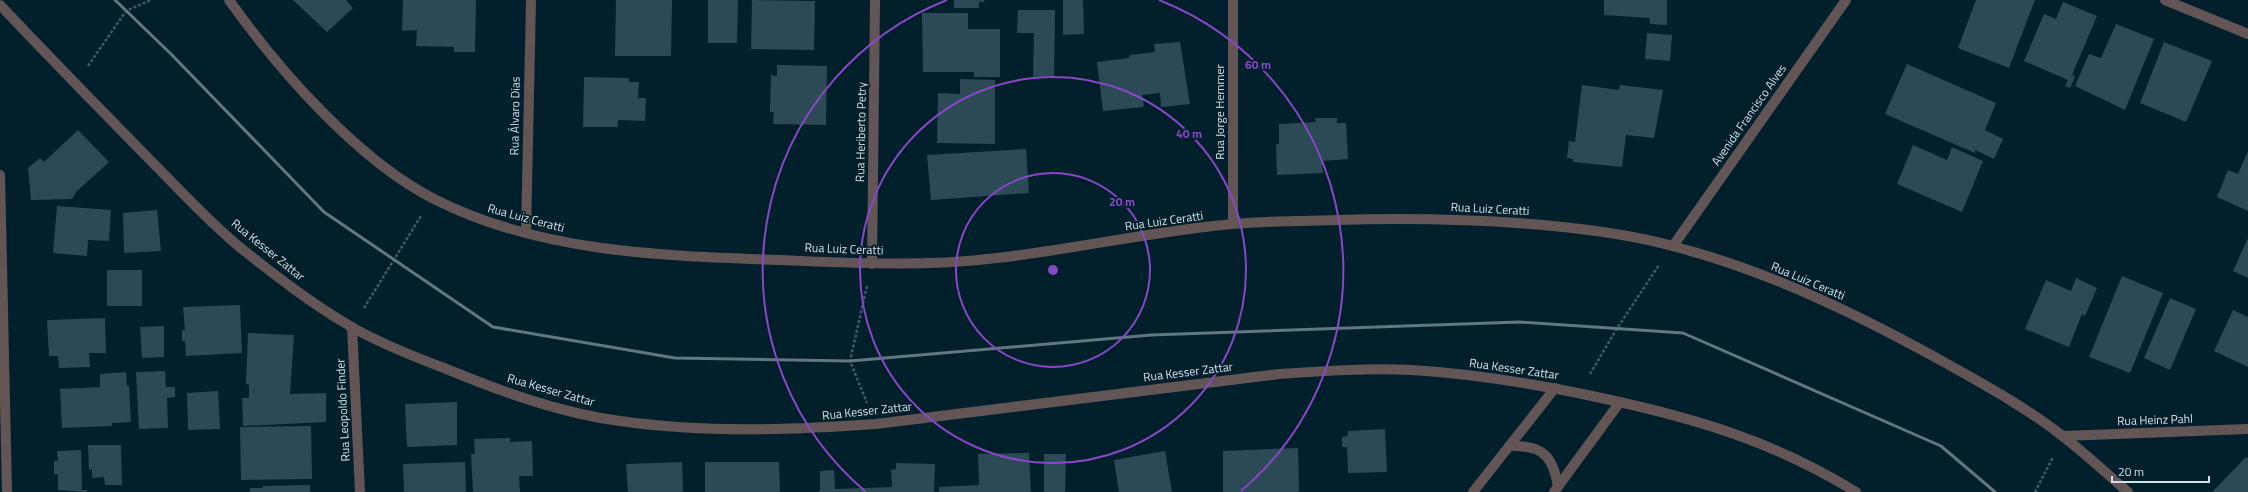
<svg xmlns="http://www.w3.org/2000/svg" width="2248" height="492" viewBox="0 0 2248 492" font-family="'Titillium Web',sans-serif">
<style>
.building{fill:#2c4956}
.lines{fill:none;stroke-linecap:round;stroke-linejoin:round}
.path{stroke:#415b65;stroke-width:2.5;stroke-dasharray:3 2;stroke-linecap:butt}
.minor{stroke:#635555;stroke-width:10}
.tertiary{stroke:#635555;stroke-width:10}
.rail{stroke:#617882;stroke-width:3}
.ring{fill:none;stroke:#8847c5;stroke-width:2}
.labels{text-anchor:middle;stroke-width:3.5;stroke-linejoin:round;paint-order:stroke}
.street-label{font-size:12px;fill:#d1e1e9;stroke:#02202b}
.centre{fill:#8847c5;stroke:#02202b;stroke-width:2}
.ring-label{font-size:12px;text-anchor:middle;font-weight:bold;fill:#8847c5;stroke:#02202b;stroke-width:3.5;stroke-linejoin:round;paint-order:stroke}
</style>
<rect width="100%" height="100%" fill="#02202b"/>
<!-- building -->
<g class="building">
<polygon points="293,0 346,0 353,8 327,32"/>
<polygon points="403,0 476,0 475,52 454,52 454,47 416,46 417,30 402,31"/>
<polygon points="616,0 672,0 671,56 615,56"/>
<polygon points="708,0 738,0 737,43 708,43"/>
<polygon points="752,0 815,1 814,50 751,49"/>
<polygon points="954,0 984,0 985,2 979,2 979,8 954,8"/>
<polygon points="1063,0 1083,0 1084,34 1063,35"/>
<polygon points="1604,0 1667,0 1667,25 1650,24 1650,18 1604,15"/>
<polygon points="1976,0 2035,0 2009,68 1958,48"/>
<polygon points="2063,2 2097,16 2072,75 2075,77 2070,88 2065,86 2068,80 2024,61 2044,14 2056,19"/>
<polygon points="1018,10 1055,10 1054,76 1033,77 1034,33 1017,33"/>
<polygon points="922,13 968,13 968,29 1000,29 1000,77 974,77 974,72 923,72"/>
<polygon points="2116,24 2154,39 2125,110 2075,86 2089,54 2101,58"/>
<polygon points="1647,33 1672,35 1670,61 1645,59"/>
<polygon points="1180,42 1190,104 1161,107 1160,93 1142,95 1144,107 1103,111 1097,62 1129,58 1130,55 1155,52 1154,44"/>
<polygon points="2164,42 2212,61 2186,122 2140,103"/>
<polygon points="1907,64 1996,103 1985,130 2003,139 1994,159 1975,150 1975,153 1885,114"/>
<polygon points="777,65 827,66 826,125 773,124 774,112 770,112 771,75 777,76"/>
<polygon points="584,77 629,78 629,82 639,82 638,98 646,98 645,121 618,120 618,127 583,127"/>
<polygon points="960,79 995,80 995,144 937,143 938,93 960,94"/>
<polygon points="1582,85 1619,90 1620,85 1663,90 1654,138 1626,135 1622,167 1573,162 1573,159 1567,158 1569,141 1575,142"/>
<polygon points="1315,118 1337,118 1337,123 1346,123 1348,159 1322,161 1323,173 1277,175 1276,144 1279,144 1279,124 1316,122"/>
<polygon points="78,130 109,162 76,192 72,199 31,200 28,168 40,158 44,162"/>
<polygon points="1913,145 1947,160 1952,147 1983,161 1962,212 1897,184"/>
<polygon points="1026,149 1029,193 931,200 927,155"/>
<polygon points="2248,151 2248,211 2217,197 2228,170 2238,174"/>
<polygon points="57,206 111,210 109,241 88,240 87,256 53,253"/>
<polygon points="157,210 161,251 124,253 123,213"/>
<polygon points="2248,238 2248,278 2233,271"/>
<rect x="107" y="270" width="35" height="36"/>
<polygon points="2122,276 2163,293 2130,373 2089,357"/>
<polygon points="2076,278 2097,288 2085,316 2082,314 2069,347 2025,329 2046,280 2071,291"/>
<polygon points="2170,298 2196,309 2170,370 2144,358"/>
<polygon points="240,305 242,353 186,356 185,341 182,341 182,330 185,330 183,307"/>
<polygon points="2233,310 2248,317 2248,367 2214,351"/>
<polygon points="105,318 106,353 89,353 90,367 59,368 58,356 49,356 47,320"/>
<polygon points="164,326 164,357 142,358 140,327"/>
<polygon points="248,333 294,335 290,394 326,393 326,422 243,426 242,398 249,398 249,385 246,384"/>
<polygon points="165,371 166,387 175,387 175,397 167,398 168,428 139,429 136,372"/>
<polygon points="126,372 127,386 129,386 131,422 112,423 112,426 62,428 60,389 100,387 100,374"/>
<polygon points="218,391 220,429 188,430 187,393"/>
<polygon points="457,402 457,445 407,447 405,404"/>
<polygon points="311,426 312,479 241,480 240,427"/>
<polygon points="1385,429 1387,472 1348,473 1347,447 1342,447 1342,437 1348,436 1348,431"/>
<polygon points="510,438 510,442 532,441 533,476 519,476 520,492 473,492 471,454 475,454 474,439"/>
<polygon points="88,445 121,445 122,485 105,485 104,477 92,478 92,469 89,470"/>
<polygon points="1298,448 1299,492 1223,492 1223,451"/>
<polygon points="81,450 82,490 87,490 87,492 58,490 58,474 54,474 54,461 58,461 57,451"/>
<polygon points="1165,451 1172,492 1119,492 1114,460"/>
<polygon points="1029,453 1031,492 939,492 939,487 979,485 978,454"/>
<polygon points="1044,454 1066,454 1065,492 1044,492"/>
<polygon points="2246,457 2248,458 2248,492 2212,492"/>
<polygon points="465,462 466,492 404,492 403,464"/>
<polygon points="682,462 683,492 628,492 626,464"/>
<polygon points="705,462 779,462 780,492 705,492"/>
<polygon points="896,463 935,464 934,492 818,492 820,490 820,471 834,470 835,489 892,487 891,470 896,469"/>
<polygon points="310,485 310,492 250,492 250,488 262,488 263,486"/>
</g>
<g class="lines">
<!-- path -->
<g class="path">
<polyline points="88,66 126,11 151,0"/>
<polyline points="867,286 850,361 867,403"/>
<polyline points="364,308 421,216"/>
<polyline points="1590,374 1616,330 1659,265"/>
<polyline points="2035,492 2053,457"/>
</g>
<!-- minor -->
<g class="minor">
<path d="M229,0C279,70 358,161 436,200C542,253 664,256 780,260C852,263 925,267 997,258C1076,249 1154,231 1233,224C1267,221 1302,221 1336,220C1405,218 1474,219 1543,225C1586,229 1635,235 1676,247C1772,272 1865,318 1951,366C1990,388 2030,410 2065,438C2087,455 2107,474 2128,492"/>
<polyline points="2165,0 2248,34"/>
<polyline points="0,175 7,492"/>
<polyline points="1233,224 1233,0"/>
<polyline points="526,233 531,0"/>
<polyline points="1673,246 1846,0"/>
<polyline points="872,264 875,0"/>
<polyline points="352,327 360,492"/>
<polyline points="2063,436 2248,429"/>
<path d="M1509,446C1542,445 1553,455 1558,487"/>
<polyline points="1473,492 1555,388"/>
<polyline points="1554,492 1620,402"/>
</g>
<!-- tertiary -->
<path class="tertiary" d="M0,5C50,58 102,111 153,163C182,192 210,223 242,249C276,276 312,304 350,326C379,343 412,356 444,368C500,391 559,413 620,421C704,433 791,430 876,424L1279,374C1323,371 1368,368 1412,370C1478,374 1542,385 1606,399C1698,419 1775,442 1856,492"/>
<!-- rail -->
<polyline class="rail" points="115,0 171,54 324,212 493,327 675,358 850,361 1151,335 1519,322 1683,333 1941,446 1995,492"/>
</g>
<!-- distance rings -->
<g class="ring">
<circle cx="1053" cy="270" r="97"/>
<circle cx="1053" cy="270" r="193"/>
<path d="M865 491A290 290 0 0 1 947 0M1159 0A290 290 0 0 1 1241 491"/>
</g>
<g class="labels">
<!-- street labels -->
<g class="street-label">
<text transform="translate(1220 112) rotate(-90)" y="4">Rua Jorge Hemmer</text>
<text transform="translate(1749 115) rotate(-55)" y="4">Avenida Francisco Alves</text>
<text transform="translate(515 116) rotate(-89)" y="4">Rua Álvaro Dias</text>
<text transform="translate(861 132) rotate(-89)" y="4">Rua Heriberto Petry</text>
<text transform="translate(1490 209) rotate(3)" y="4">Rua Luiz Ceratti</text>
<text transform="translate(526 218) rotate(15)" y="4">Rua Luiz Ceratti</text>
<text transform="translate(1164 221) rotate(-8)" y="4">Rua Luiz Ceratti</text>
<text transform="translate(844 249) rotate(2)" y="4">Rua Luiz Ceratti</text>
<text transform="translate(268 250) rotate(39)" y="4">Rua Kesser Zattar</text>
<text transform="translate(1808 281) rotate(23)" y="4">Rua Luiz Ceratti</text>
<text transform="translate(1514 369) rotate(8)" y="4">Rua Kesser Zattar</text>
<text transform="translate(1188 372) rotate(-7)" y="4">Rua Kesser Zattar</text>
<text transform="translate(551 390) rotate(16)" y="4">Rua Kesser Zattar</text>
<text transform="translate(343 410) rotate(-93)" y="4">Rua Leopoldo Finder</text>
<text transform="translate(867 411) rotate(-6)" y="4">Rua Kesser Zattar</text>
<text transform="translate(2155 420) rotate(-2)" y="4">Rua Heinz Pahl</text>
</g>
</g>
<circle cx="1053" cy="270" r="6" class="centre"/>
<g class="ring-label">
<text x="1258" y="69">60 m</text>
<text x="1189" y="138">40 m</text>
<text x="1122" y="206">20 m</text>
</g>
<!-- scale -->
<path d="M2112 476v6h97v-6" fill="none" stroke="#d1e1e9" stroke-width="2"/>
<text x="2118" y="476" font-size="12" fill="#d1e1e9" stroke="#02202b" stroke-width="3" paint-order="stroke">20 m</text>
</svg>
